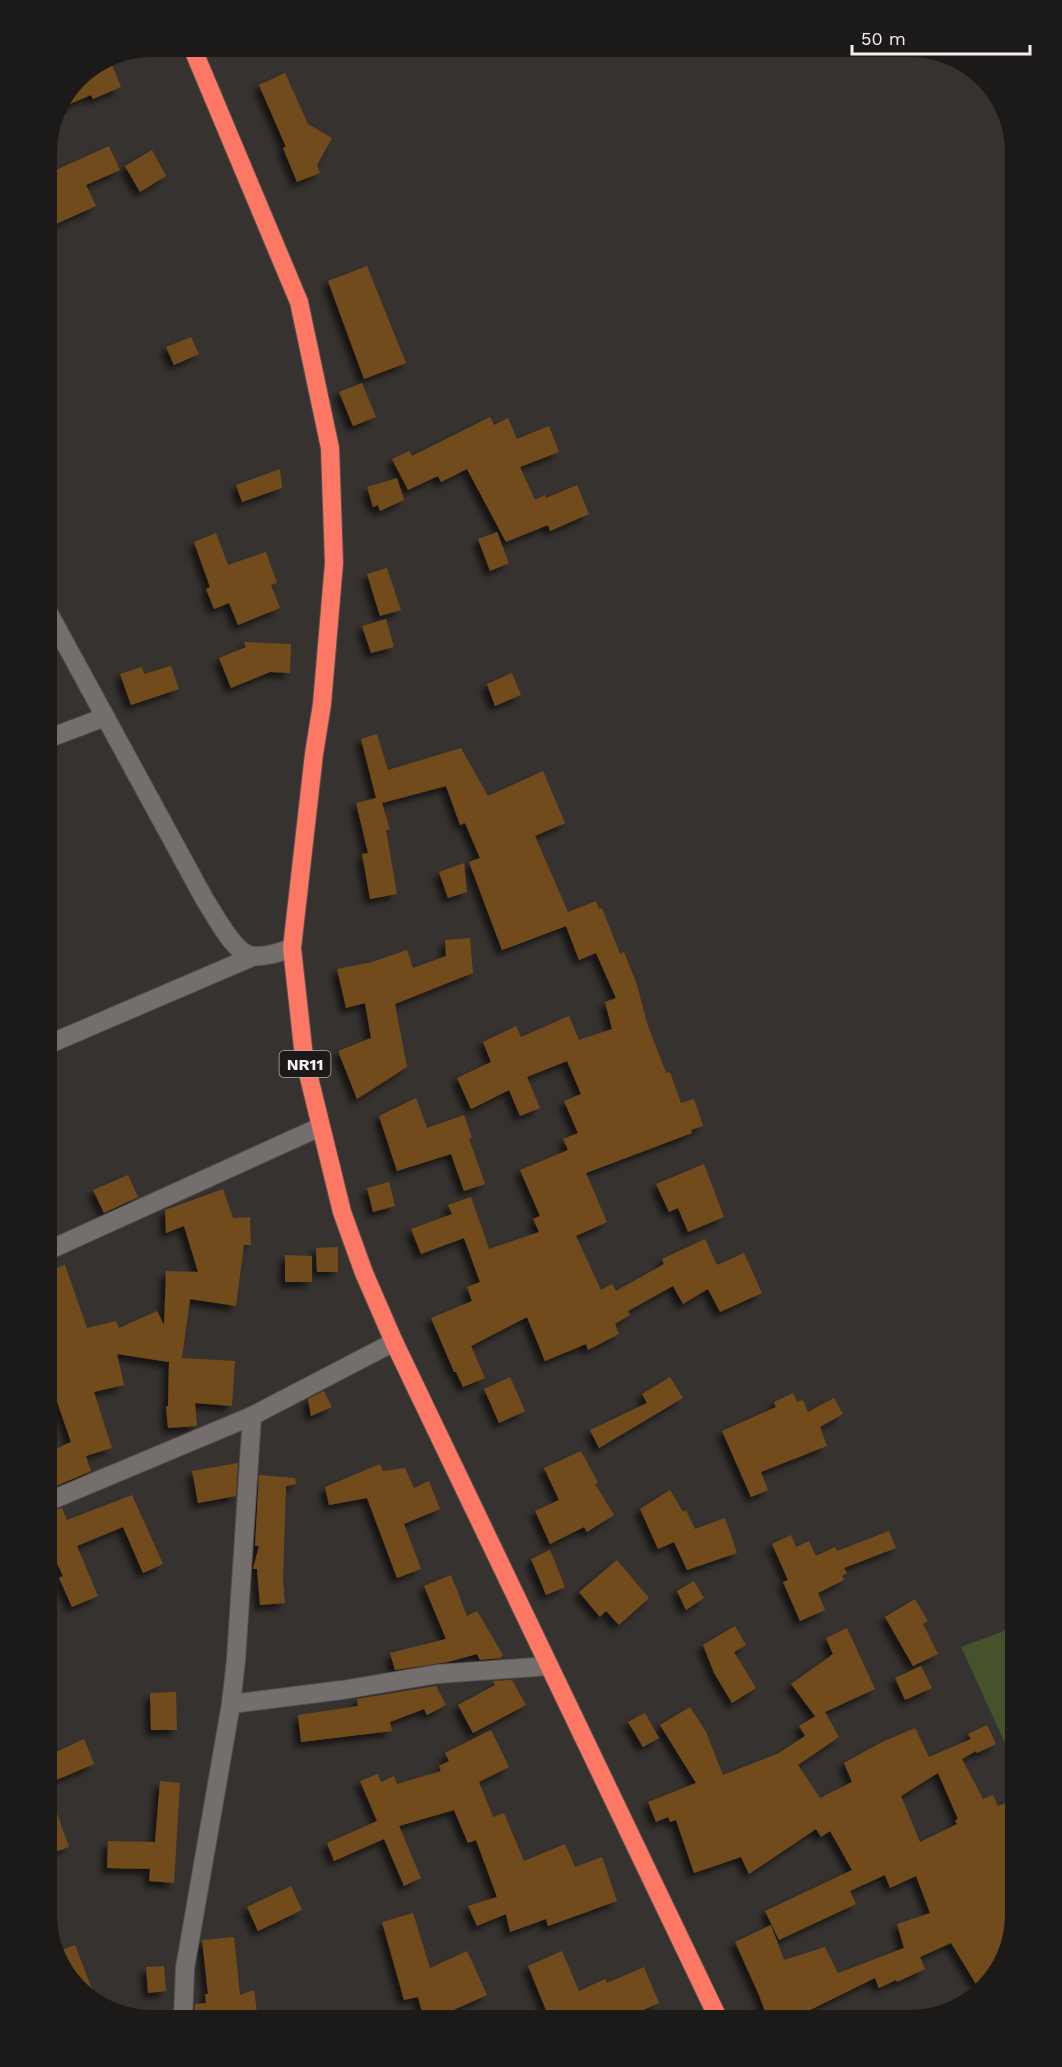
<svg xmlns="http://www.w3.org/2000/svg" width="1062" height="2067" viewBox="0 0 1062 2067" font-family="'Work Sans',sans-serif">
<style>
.green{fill:#45522c}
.building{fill:#714c1b;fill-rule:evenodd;filter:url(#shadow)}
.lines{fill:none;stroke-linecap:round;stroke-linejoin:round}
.minor-casing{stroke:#55524f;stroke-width:20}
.highway-casing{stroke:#55524f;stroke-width:20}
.minor{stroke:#746f6d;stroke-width:18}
.highway{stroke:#fc7864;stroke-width:18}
.labels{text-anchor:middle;stroke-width:4.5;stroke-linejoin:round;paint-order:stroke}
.shield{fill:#1c1a19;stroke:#b2b0af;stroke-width:1.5}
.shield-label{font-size:16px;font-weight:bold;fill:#f3f0ef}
</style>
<defs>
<filter id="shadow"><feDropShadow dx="-5.5" dy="5.5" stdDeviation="3" flood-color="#0009"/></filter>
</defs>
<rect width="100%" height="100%" fill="#36322f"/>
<!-- green -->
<polygon class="green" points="1015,1627 1015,1765 961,1647"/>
<!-- building -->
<g class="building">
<polygon points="109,57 121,87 93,99 91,95 65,106 78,77"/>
<polygon points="285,73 308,124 332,138 317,165 320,173 297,182 283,148 286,147 259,85"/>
<polygon points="109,146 120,170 86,185 96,206 47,228 47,174"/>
<polygon points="152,150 166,176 140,192 125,166"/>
<polygon points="367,266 406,363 364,379 328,281"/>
<polygon points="191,337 199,354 174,365 166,347"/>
<polygon points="362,383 376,417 353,426 339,392"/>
<polygon points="490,417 494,425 508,418 517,439 549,426 559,452 520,467 535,500 545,495 546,498 577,485 589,514 550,531 548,525 506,542 467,469 441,482 438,476 408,490 392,459 409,451 412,456"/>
<polygon points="280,469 282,488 242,502 236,485"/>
<polygon points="397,478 404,500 380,511 378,505 373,507 367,487"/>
<polygon points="497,532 509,563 490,571 478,539"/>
<polygon points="216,533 228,565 266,552 277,583 271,585 280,608 238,625 229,603 214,609 206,589 210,587 194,542"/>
<polygon points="387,568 401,610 380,616 367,574"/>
<polygon points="386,619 394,647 371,653 362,626"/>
<polygon points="244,642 291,644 290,673 270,672 231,688 219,658 246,647"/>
<polygon points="171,666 179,689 131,705 120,674 142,667 144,674"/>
<polygon points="512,673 521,695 495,706 487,684"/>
<polygon points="377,734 388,770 461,748 488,796 543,771 565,823 535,836 568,912 596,901 599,909 602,908 620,954 624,952 636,982 648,1026 666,1073 670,1072 681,1103 694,1099 703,1126 691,1130 692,1133 586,1173 607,1222 576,1236 601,1290 612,1284 616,1291 664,1264 662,1259 705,1239 717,1265 744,1253 762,1293 720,1312 708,1289 683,1304 673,1286 628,1311 630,1315 615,1324 619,1334 588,1350 586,1344 545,1361 527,1317 471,1346 485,1378 463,1387 456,1372 454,1372 431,1318 472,1301 467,1287 480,1282 464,1238 421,1254 411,1229 452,1214 448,1205 471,1197 489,1249 539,1232 533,1219 540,1216 520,1170 568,1150 563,1139 578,1133 564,1101 581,1094 567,1061 527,1077 540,1108 520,1116 509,1090 471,1109 457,1078 491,1062 483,1042 516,1026 521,1037 569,1016 579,1040 612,1029 605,1002 616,998 596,953 579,960 566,926 502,950 469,862 480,858 465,823 460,825 446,786 382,803 390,830 386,830 397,894 370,899 362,854 368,853 356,803 376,798 361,739"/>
<polygon points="464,863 467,892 448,898 439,872"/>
<polygon points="470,938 473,973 395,1004 407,1067 357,1099 338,1051 371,1038 365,1003 346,1008 337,969 372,962 407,950 413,968 446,956 445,940"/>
<polygon points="416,1098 427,1128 464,1115 472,1138 469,1139 485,1184 464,1191 451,1154 397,1171 379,1116"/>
<polygon points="704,1164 724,1217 688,1232 678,1208 669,1212 656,1184"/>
<polygon points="128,1175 138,1197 104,1213 93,1190"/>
<polygon points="389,1182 395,1206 373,1212 367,1188"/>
<polygon points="223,1189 233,1218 250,1217 251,1245 244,1245 236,1306 190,1299 182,1358 235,1361 232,1406 195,1403 197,1426 168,1428 166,1406 168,1406 169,1362 117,1354 124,1385 94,1392 112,1448 86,1456 91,1471 47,1490 47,1453 71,1442 53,1390 56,1389 47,1355 47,1343 57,1339 47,1309 47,1271 65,1265 87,1328 116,1321 119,1328 157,1311 164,1325 166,1271 198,1272 184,1226 166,1233 165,1210"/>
<polygon points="338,1247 338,1272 317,1272 316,1248"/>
<polygon points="285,1255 312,1256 312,1282 285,1282"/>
<polygon points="510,1377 525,1411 499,1423 484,1389"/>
<polygon points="670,1377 683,1398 599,1448 590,1430 647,1403 642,1394"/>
<polygon points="324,1391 332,1407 311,1416 308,1399"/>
<polygon points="793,1393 797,1402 803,1400 808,1412 834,1398 843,1414 820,1427 827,1446 761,1472 768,1490 751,1497 722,1431 776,1407 774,1402"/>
<polygon points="581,1451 598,1483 595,1484 614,1515 587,1532 584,1527 550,1544 535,1511 559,1500 544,1468"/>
<polygon points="238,1463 236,1496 198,1503 192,1471"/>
<polygon points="380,1464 383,1471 405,1468 414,1488 429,1481 440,1509 404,1524 421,1569 397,1578 367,1498 329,1505 325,1487"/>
<polygon points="259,1475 295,1478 296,1484 286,1486 283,1581 285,1603 260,1605 257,1569 253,1569 259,1546 255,1546"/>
<polygon points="670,1490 683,1512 686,1510 695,1529 725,1518 737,1553 687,1570 674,1542 658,1549 640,1509"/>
<polygon points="132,1495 163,1564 143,1573 123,1527 77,1546 98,1596 72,1607 59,1578 63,1576 47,1542 47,1513 62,1508 67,1520"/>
<polygon points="889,1531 896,1548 844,1568 847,1573 842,1576 844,1580 818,1593 825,1610 800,1621 783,1582 788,1580 772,1544 791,1535 796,1547 809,1541 816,1556 835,1547 837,1551"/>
<polygon points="550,1550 565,1587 546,1595 531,1559"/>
<polygon points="617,1560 649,1598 619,1625 606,1611 600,1617 579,1592"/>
<polygon points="451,1575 467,1616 477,1611 503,1655 500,1658 480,1660 477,1654 448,1662 395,1670 390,1653 446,1639 424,1586"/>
<polygon points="694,1581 704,1598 686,1610 677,1591"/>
<polygon points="915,1599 928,1621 923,1624 938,1654 913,1666 885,1617"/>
<polygon points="735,1626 746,1645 734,1652 756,1688 732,1703 714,1673 703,1645"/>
<path d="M847,1628L875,1689L825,1712L839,1737L798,1765L820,1798L852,1782L844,1763L882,1742L915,1728L929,1757L971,1739L968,1734L987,1725L996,1744L977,1753L976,1751L962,1759L983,1799L993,1795L998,1806L1016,1799V1916L998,1974L979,1989L951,1943L920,1957L925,1969L897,1982L896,1980L879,1988L875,1978L806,2012L805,2010L781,2020H768L759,1995L735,1942L771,1925L784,1960L825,1947L838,1973L904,1948L897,1924L930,1913L916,1876L890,1888L885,1875L850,1891L856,1904L779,1940L765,1911L852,1870L830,1831L821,1837L816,1829L749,1874L741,1857L694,1873L676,1820L670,1822L668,1817L656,1822L648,1802L696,1783L660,1725L690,1707L706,1732L723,1775L779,1753L805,1736L799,1726L819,1714L815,1716L791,1684L833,1654L826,1638ZM938,1773L958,1819L955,1821L957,1824L920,1842L901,1796Z"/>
<polygon points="921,1666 932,1688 905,1700 895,1678"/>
<polygon points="512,1680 526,1705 473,1733 458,1705 495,1685 493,1681"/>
<polygon points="436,1686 446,1705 427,1715 424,1709 390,1722 392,1731 301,1742 298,1715 358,1706 357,1699"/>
<polygon points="176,1692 177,1730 151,1730 150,1693"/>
<polygon points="645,1713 659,1738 643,1747 628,1722"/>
<polygon points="491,1730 509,1767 479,1782 493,1817 504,1813 524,1861 565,1844 575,1867 602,1857 617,1901 548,1926 546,1919 510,1932 506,1914 477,1926 468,1906 497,1897 476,1840 468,1843 454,1810 399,1826 421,1878 404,1886 384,1839 334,1861 327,1843 377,1821 360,1781 378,1774 381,1782 394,1776 397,1784 441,1771 439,1766 449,1761 445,1753"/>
<polygon points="84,1739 94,1764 47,1784 47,1756"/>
<polygon points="160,1781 180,1783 174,1883 149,1881 150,1869 107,1868 108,1841 155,1842"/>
<polygon points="47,1791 49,1791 69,1847 46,1855"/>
<polygon points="291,1886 302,1910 258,1931 247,1907"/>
<polygon points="413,1913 430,1968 467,1951 487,1995 431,2020 424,2020 418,1997 404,2000 382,1922"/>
<polygon points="234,1937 240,1995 254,1990 258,2020 194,2020 195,2004 206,2003 205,1994 208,1994 202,1940"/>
<polygon points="75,1945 97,2002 88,1999 54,1955 54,1953"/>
<polygon points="562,1951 579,1991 605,1979 607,1983 644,1967 659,2003 634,2014 637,2020 550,2020 528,1966"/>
<polygon points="164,1966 166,1991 148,1993 146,1967"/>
</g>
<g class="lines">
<!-- minor casing -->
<g class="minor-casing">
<g id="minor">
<path d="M47,610L205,900C215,915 235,956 254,956C267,957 280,952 292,948"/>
<polyline points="47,739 105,717"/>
<polyline points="47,1045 252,957"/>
<polyline points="47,1251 320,1127"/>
<polyline points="47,1502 252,1416 394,1342"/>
<polyline points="231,1704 342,1690 437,1674 549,1666"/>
<polyline points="183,2020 185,1968 231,1704 236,1660 252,1416"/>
</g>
</g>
<!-- highway casing -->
<g class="highway-casing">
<polyline id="highway" points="192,47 299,302 330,448 334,563 322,704 314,754 292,948 304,1057 342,1212 364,1273 394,1342 719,2020"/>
</g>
<!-- minor -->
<use href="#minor" class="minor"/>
<!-- highway -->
<use href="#highway" class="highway"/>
</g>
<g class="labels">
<!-- shield labels -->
<rect class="shield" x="279.5" y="1051" width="51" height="26" rx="4.5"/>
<g class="shield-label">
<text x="305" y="1070">NR11</text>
</g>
</g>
<!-- crop -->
<path d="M0 0H1062V2067H0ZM152 57H910A95 95 0 0 1 1005 152V1915A95 95 0 0 1 910 2010H152A95 95 0 0 1 57 1915V152A95 95 0 0 1 152 57Z" fill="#1c1a19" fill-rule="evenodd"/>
<!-- scale -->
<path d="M852 45v9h178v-9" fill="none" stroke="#f3f0ef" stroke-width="3"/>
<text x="861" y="45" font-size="18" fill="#f3f0ef" stroke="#1c1a19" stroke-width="4.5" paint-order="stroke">50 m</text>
</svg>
